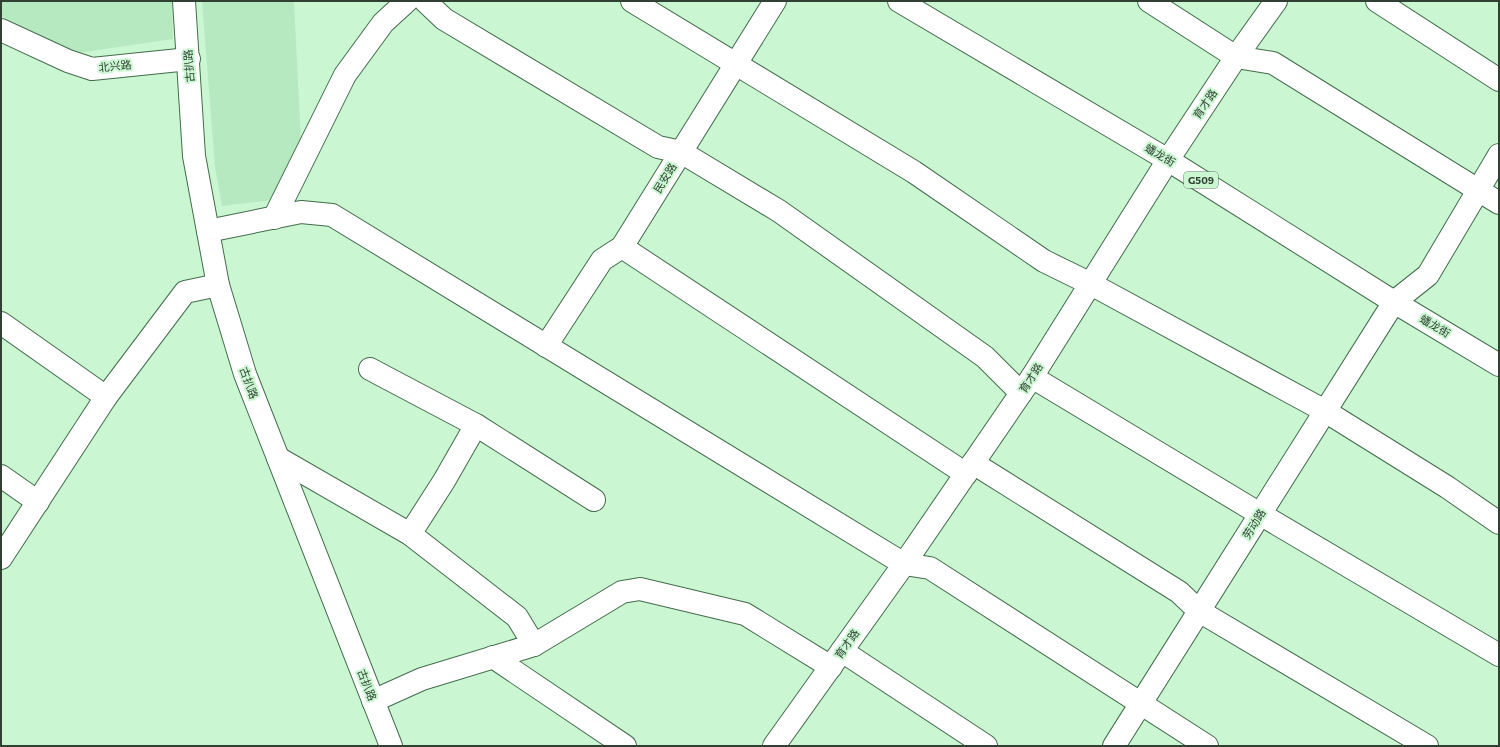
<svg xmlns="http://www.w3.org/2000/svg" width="1500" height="747" viewBox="0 0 1500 747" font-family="Commissioner,'Noto Sans SC',sans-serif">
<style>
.built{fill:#b7e9c1}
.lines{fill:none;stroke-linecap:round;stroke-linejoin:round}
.minor-casing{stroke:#436b4c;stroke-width:24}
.highway-casing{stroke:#436b4c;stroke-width:24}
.minor{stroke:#fff;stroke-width:22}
.highway{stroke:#fff;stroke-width:22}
.labels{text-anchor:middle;stroke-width:4;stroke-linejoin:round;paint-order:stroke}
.shield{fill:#caf7d2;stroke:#5e7863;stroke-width:1}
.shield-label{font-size:10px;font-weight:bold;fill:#304133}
.street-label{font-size:11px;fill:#304133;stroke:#caf7d2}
</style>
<rect width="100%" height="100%" fill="#caf7d2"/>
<!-- built -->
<g class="built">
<polygon points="1,1 172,1 173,39 78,53 1,16"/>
<polygon points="202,1 294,1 301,141 272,200 222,206 215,167"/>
</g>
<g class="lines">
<!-- minor casing -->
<g class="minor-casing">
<g id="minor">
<polyline points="184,1 194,156 218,285 245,374 391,746"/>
<polyline points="425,1 444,19 658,147 681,152 779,211 985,357 1021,393"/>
<polyline points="632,1 914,172 1044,261 1091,284 1325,411 1447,487 1499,523"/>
<polyline points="1149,1 1236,57 1273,63 1499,203"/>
<polyline points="1377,1 1499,80"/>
<polyline points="1,30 68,61 92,69 189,59"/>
<polyline points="274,218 345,75 383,23 407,1"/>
<polyline points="208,231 301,212 332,215 904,564 930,568 1207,746"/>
<polyline points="622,247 966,474"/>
<polyline points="1,323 106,397"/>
<polyline points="546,346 602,260 622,247 775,1"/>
<polyline points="370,369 476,425 594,500"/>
<polyline points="1032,377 1260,514 1499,655"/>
<polyline points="278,458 410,534 517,617 534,645"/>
<polyline points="973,463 1179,592 1199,611 1427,746"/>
<polyline points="1,476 38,502"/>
<polyline points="410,534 444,481 476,425"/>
<polyline points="1,558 106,397 185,292 218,285"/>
<polyline points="842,651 986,746"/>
<polyline points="493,657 625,746"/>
<polyline points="373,701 422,679 534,645 622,592 640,589 745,614 831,667"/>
<polyline points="774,746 904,564 1032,377 1168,160 1236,57 1276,1"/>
<polyline points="1114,746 1394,302 1428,275 1499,155"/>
</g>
</g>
<!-- highway casing -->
<g class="highway-casing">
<polyline id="highway" points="899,1 1168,160 1394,302 1499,365"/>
</g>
<!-- minor -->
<use href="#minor" class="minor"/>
<!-- highway -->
<use href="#highway" class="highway"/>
</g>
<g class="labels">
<!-- shield labels -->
<rect class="shield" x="1184" y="172" width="34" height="16" rx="3"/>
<g class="shield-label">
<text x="1201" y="184">G509</text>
</g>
<!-- street labels -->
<g class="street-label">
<text transform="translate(115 66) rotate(-6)" y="4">北兴路</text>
<text transform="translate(189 66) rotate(-94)" y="4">古扒路</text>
<text transform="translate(1205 104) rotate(-56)" y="4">育才路</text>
<text transform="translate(1160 155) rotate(31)" y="4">蟠龙街</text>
<text transform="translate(665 178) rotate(-58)" y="4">民安路</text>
<text transform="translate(1435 326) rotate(31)" y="4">蟠龙街</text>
<text transform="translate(1031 378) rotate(-57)" y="4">育才路</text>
<text transform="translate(249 383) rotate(70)" y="4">古扒路</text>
<text transform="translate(1254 524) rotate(-58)" y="4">劳动路</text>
<text transform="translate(847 644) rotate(-55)" y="4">育才路</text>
<text transform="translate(367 685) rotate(69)" y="4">古扒路</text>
</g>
</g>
<!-- border -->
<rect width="1500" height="747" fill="none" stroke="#304133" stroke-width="4"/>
</svg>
